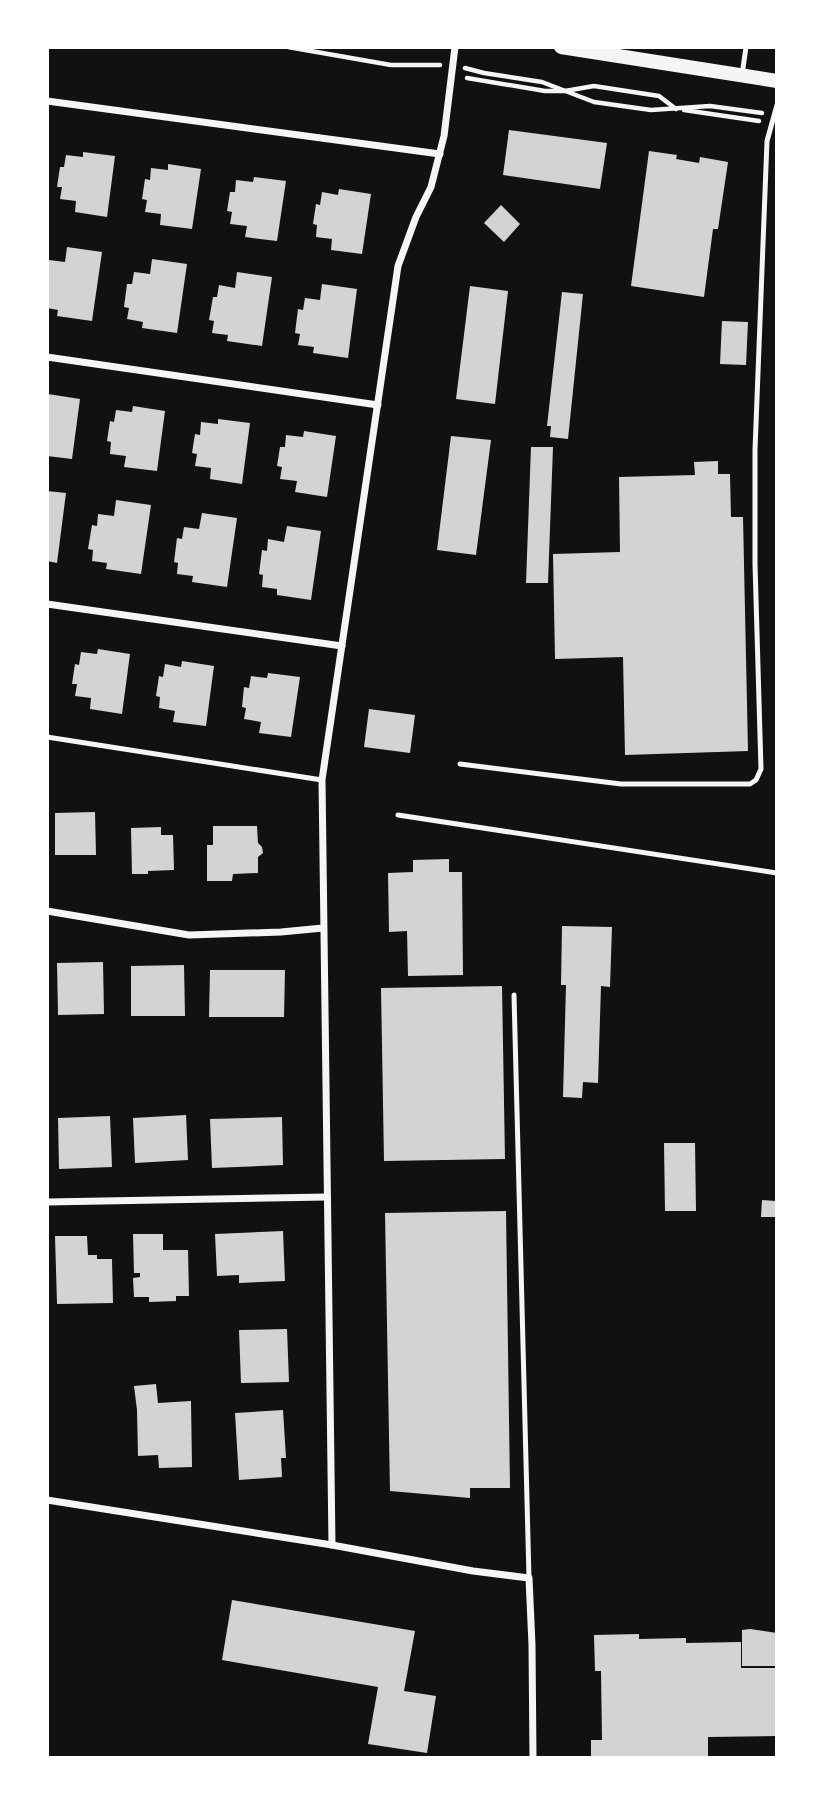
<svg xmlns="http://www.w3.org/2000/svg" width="824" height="1805" viewBox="0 0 824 1805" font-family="'Space Grotesk',sans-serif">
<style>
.building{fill:#d3d3d3}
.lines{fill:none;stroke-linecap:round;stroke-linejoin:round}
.path{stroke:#f5f5f5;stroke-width:4.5}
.service{stroke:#f5f5f5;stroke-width:5}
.minor{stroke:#f5f5f5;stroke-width:7}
.secondary{stroke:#f5f5f5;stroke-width:14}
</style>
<rect width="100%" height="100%" fill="#111"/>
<!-- building -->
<g class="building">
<polygon points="509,130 607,143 600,189 503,175"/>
<polygon points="649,151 677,155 676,159 699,163 700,157 728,162 718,229 713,229 704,297 631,286"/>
<polygon points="83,152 115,156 107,217 75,212 76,201 60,199 62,187 57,187 60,167 64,167 66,155 83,157"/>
<polygon points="168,164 201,169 192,229 160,225 161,214 145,212 147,200 142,199 145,179 150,180 151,168 168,170"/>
<polygon points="254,177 286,181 277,241 245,237 247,226 230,224 232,212 227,211 230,192 235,192 236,180 253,182"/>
<polygon points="339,189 371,194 362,254 331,250 332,239 316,237 317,225 313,224 316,204 320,205 322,192 338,195"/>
<polygon points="501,205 520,224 504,242 484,223"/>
<polygon points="67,247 102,252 92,321 57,316 58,310 47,308 47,272 49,260 65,262"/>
<polygon points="152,259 187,264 177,333 142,328 143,322 127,319 129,308 124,307 127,284 132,284 134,272 150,274"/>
<polygon points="237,272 272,277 262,346 227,341 228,335 212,333 214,321 209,320 213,297 217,297 219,285 235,288"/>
<polygon points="322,284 357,289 348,358 313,353 314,347 298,345 300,334 295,333 298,309 303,310 305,298 320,300"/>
<polygon points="470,286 508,291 495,404 456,399"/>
<polygon points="562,292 583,294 568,439 550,437 551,426 547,426"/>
<polygon points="722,321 748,322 746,365 720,364"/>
<polygon points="48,394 80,399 72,459 47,456"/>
<polygon points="133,406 165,411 157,471 124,467 126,456 110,454 111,442 107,441 110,421 114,422 116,410 132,412"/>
<polygon points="218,419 250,423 242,484 210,479 211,468 195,466 197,454 192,453 195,434 200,435 201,422 218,424"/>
<polygon points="304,431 336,436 327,497 295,492 297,481 280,479 282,467 277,466 280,447 285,447 286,435 303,437"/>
<polygon points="451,436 491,440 476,555 437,550"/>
<polygon points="531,447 553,447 548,583 526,583"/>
<polygon points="718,461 718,474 730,474 731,517 743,517 748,751 625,755 623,657 555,659 553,554 620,552 619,477 695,475 694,462"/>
<polygon points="47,491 66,493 57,563 47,561"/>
<polygon points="116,500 151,505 141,574 106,569 107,563 92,561 93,550 88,549 92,525 97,526 98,514 114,516"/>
<polygon points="202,513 237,518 227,587 192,582 193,576 177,574 178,563 174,562 177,538 182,539 184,527 199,529"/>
<polygon points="287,526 321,531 311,600 277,595 277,589 262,587 263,575 259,574 262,550 267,551 268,539 284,542"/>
<polygon points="98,649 130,654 122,714 90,709 91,698 75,696 77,684 72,684 75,664 79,665 81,652 97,654"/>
<polygon points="182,661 214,666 206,726 173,722 175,711 159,708 160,697 156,696 159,676 163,677 165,664 181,667"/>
<polygon points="268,673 300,677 291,737 259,733 261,722 244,719 246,708 242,707 244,687 249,688 251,676 267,678"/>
<polygon points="369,709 415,715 410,753 364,747"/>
<polygon points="95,812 96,855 55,855 55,813"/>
<polygon points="213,826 257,826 258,843 262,847 263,853 258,857 258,873 233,874 232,881 207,881 207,845 213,845"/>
<polygon points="161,827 161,835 173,835 174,870 148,871 148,874 132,874 131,828"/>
<polygon points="449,859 449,872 462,872 463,975 408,976 407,931 389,932 388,873 413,872 413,860"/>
<polygon points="562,926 612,927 610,987 601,986 598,1083 583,1082 582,1098 563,1097 566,985 561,985"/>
<polygon points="103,962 104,1014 58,1015 57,963"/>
<polygon points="184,965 185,1016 131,1016 131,966"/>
<polygon points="210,970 285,970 284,1017 209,1017"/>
<polygon points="502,986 505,1159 384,1161 381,988"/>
<polygon points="186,1115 188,1160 135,1163 133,1118"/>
<polygon points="110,1116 112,1167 59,1169 58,1118"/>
<polygon points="282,1117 283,1165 212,1168 210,1119"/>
<polygon points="664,1143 695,1143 696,1211 665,1211"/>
<polygon points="762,1200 776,1201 775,1217 761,1217"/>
<polygon points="506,1211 510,1488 470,1488 470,1498 390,1491 385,1213"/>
<polygon points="283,1231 285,1281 239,1283 239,1275 217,1276 215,1234"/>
<polygon points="133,1234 163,1234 163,1250 188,1250 189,1296 176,1296 176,1301 149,1302 149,1297 134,1297 133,1278 140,1277 140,1273 134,1273"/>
<polygon points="55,1236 87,1236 88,1255 97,1255 97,1259 112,1259 113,1303 57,1304"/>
<polygon points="287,1329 289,1382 241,1383 239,1330"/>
<polygon points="156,1384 158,1403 191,1401 192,1467 159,1468 158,1455 138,1456 137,1410 134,1386"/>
<polygon points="283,1410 286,1458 281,1458 282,1477 239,1480 235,1413"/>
<polygon points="232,1600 415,1631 404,1691 436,1696 427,1753 368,1744 378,1687 222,1660"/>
<polygon points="750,1629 777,1633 777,1666 742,1666 742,1630"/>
<polygon points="639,1634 639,1639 686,1638 686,1643 741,1642 741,1668 777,1668 777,1736 708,1737 708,1758 591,1758 591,1740 602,1740 601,1671 595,1671 594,1635"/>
</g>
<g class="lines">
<!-- path -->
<g class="path">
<polyline points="288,47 391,65 440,65"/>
<polyline points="465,68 484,73 542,82 594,102 651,110 710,106 762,113"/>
<polyline points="467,78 545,91 565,91 594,86 659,96 676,109"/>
<polyline points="684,110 759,121"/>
</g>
<!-- service -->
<g class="service">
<polyline points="742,75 746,47"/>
<polyline points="47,737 322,780"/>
<polyline points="460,764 621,784 750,784 756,780 761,769 755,564 755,450 767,141 777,105"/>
<polyline points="398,815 777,873"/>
<polyline points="514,995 529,1578"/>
</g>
<!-- minor -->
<g class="minor">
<polyline points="47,101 440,154"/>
<polyline points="47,357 378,405"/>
<polyline points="47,604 342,646"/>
<polyline points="47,911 189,935 281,932 323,928"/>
<polyline points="47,1202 327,1197"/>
<polyline points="47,1500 332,1545 473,1571 529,1578 532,1645 533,1758"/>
<polyline points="332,1545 322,780 398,266 416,217 431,187 444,136 455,47"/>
</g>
<!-- secondary -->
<polyline class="secondary" points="561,47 777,81"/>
</g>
<!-- border -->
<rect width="824" height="1805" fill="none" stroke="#ffffff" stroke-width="98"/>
</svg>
